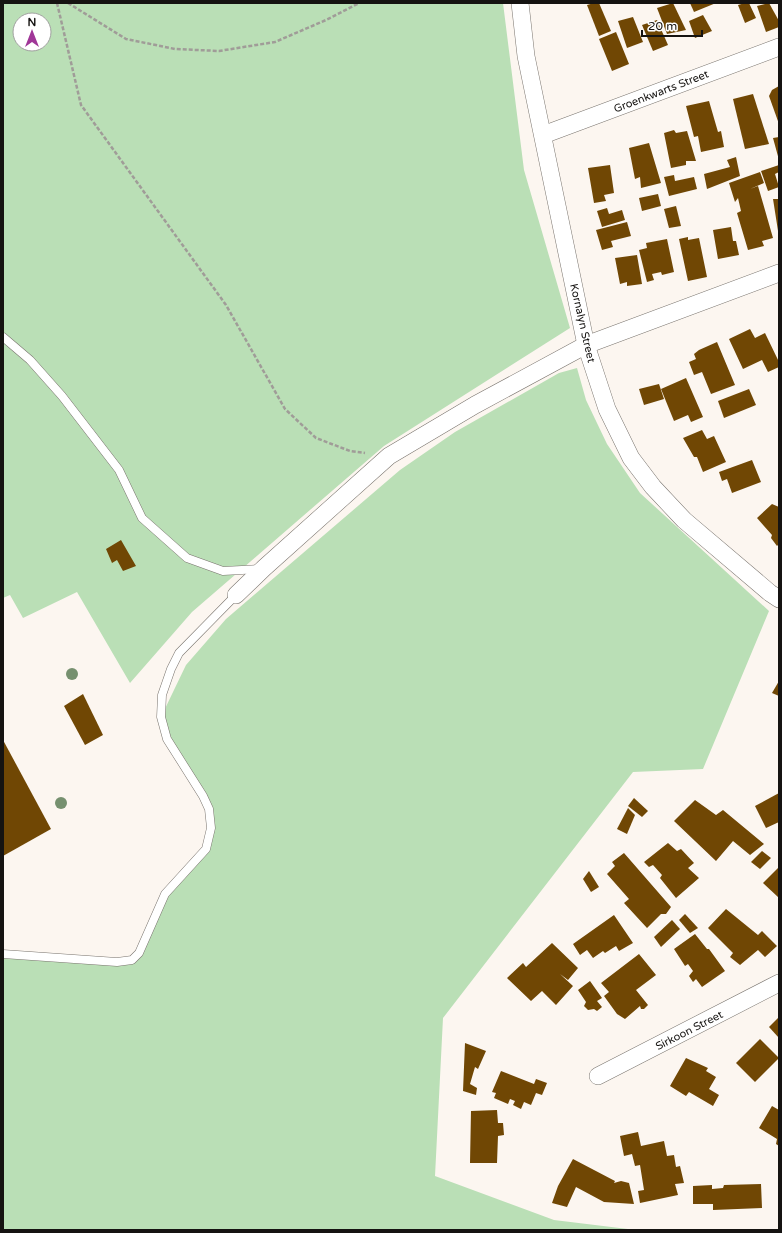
<svg xmlns="http://www.w3.org/2000/svg" width="782" height="1233" viewBox="0 0 782 1233" font-family="'Varela Round',sans-serif">
<style>
.green{fill:#badfb6;fill-rule:evenodd}
.building{fill:#704704}
.lines{fill:none;stroke-linecap:round;stroke-linejoin:round}
.lane-casing{stroke:#79746e;stroke-width:9}
.street-casing{stroke:#79746e;stroke-width:18}
.path{stroke:#a09c98;stroke-width:2.5;stroke-dasharray:4 2;stroke-linecap:butt}
.lane{stroke:#fff;stroke-width:8}
.street{stroke:#fff;stroke-width:17}
.tree{fill:#76906f}
.labels{text-anchor:middle;stroke-width:4;stroke-linejoin:round;paint-order:stroke}
.street-label{font-size:11px;fill:#151311;stroke:#fff}
</style>
<rect width="100%" height="100%" fill="#fcf6f0"/>
<!-- green -->
<g class="green">
<path d="M3,3H503L524,170L570,328L384,446L192,612L130,683L77,592L23,618L10,595L3,598ZM20,20H44V44H20Z"/>
<polygon points="577,368 586,400 607,444 640,493 769,611 703,769 633,772 443,1018 435,1176 554,1220 636,1230 3,1230 3,954 132,960 165,894 206,849 209,809 181,763 161,717 186,665 226,619 268,583 400,470 455,432 559,373"/>
</g>
<!-- building -->
<g class="building">
<polygon points="594,3 599,3 611,31 599,36 587,5"/>
<polygon points="673,3 686,30 667,34 657,8"/>
<polygon points="690,3 716,3 694,12"/>
<polygon points="745,3 749,3 756,18 745,23 738,5"/>
<polygon points="769,3 779,21 779,27 766,32 757,6"/>
<polygon points="703,15 712,31 695,38 689,21"/>
<polygon points="633,17 643,42 627,48 618,21"/>
<polygon points="657,20 668,45 653,51 642,25"/>
<polygon points="616,32 629,64 612,71 599,39"/>
<polygon points="779,86 779,124 769,96 772,90"/>
<polygon points="753,94 769,144 745,149 733,99"/>
<polygon points="709,101 718,132 721,131 724,147 701,152 698,136 694,137 686,106"/>
<polygon points="674,130 676,133 687,131 696,161 686,161 686,165 671,168 664,133"/>
<polygon points="779,137 779,160 773,138"/>
<polygon points="649,143 661,183 641,188 640,177 635,179 629,148"/>
<polygon points="736,157 740,176 707,189 704,174 730,167 727,160"/>
<polygon points="610,165 614,193 604,195 606,201 594,203 588,168"/>
<polygon points="779,165 779,172 775,174 779,187 768,191 761,171"/>
<polygon points="760,172 764,183 750,189 758,186 773,238 762,241 764,246 748,250 737,213 741,211 738,198 735,202 729,183"/>
<polygon points="674,175 675,181 694,177 697,189 669,196 664,177"/>
<polygon points="658,194 661,206 642,211 639,198"/>
<polygon points="773,199 779,199 779,231 778,231"/>
<polygon points="676,206 681,226 669,228 664,209"/>
<polygon points="607,208 609,214 622,210 625,220 602,227 597,211"/>
<polygon points="627,222 631,236 611,241 613,247 602,250 596,230"/>
<polygon points="731,227 733,241 736,241 739,255 718,259 713,230"/>
<polygon points="688,237 688,240 699,238 707,277 688,281 679,239"/>
<polygon points="667,239 674,272 662,275 661,272 652,274 654,280 647,282 639,250 647,248 646,243"/>
<polygon points="637,255 642,284 627,286 627,282 620,284 615,258"/>
<polygon points="750,329 755,338 765,333 779,362 779,367 768,372 762,360 743,369 729,339"/>
<polygon points="717,342 735,385 711,394 702,372 694,375 689,362 696,359 694,354 699,350"/>
<polygon points="686,378 703,417 691,422 688,415 674,421 661,389"/>
<polygon points="659,384 664,399 644,405 639,389"/>
<polygon points="749,389 756,405 724,418 718,401"/>
<polygon points="702,430 707,439 714,436 726,462 703,472 697,457 694,457 683,438"/>
<polygon points="752,460 761,482 732,493 727,479 722,481 719,472"/>
<polygon points="772,504 779,507 779,544 777,546 771,538 772,535 757,518"/>
<polygon points="121,540 136,566 123,571 117,560 112,563 106,549"/>
<polygon points="779,681 779,696 772,693"/>
<polygon points="83,694 103,735 85,745 64,706"/>
<polygon points="3,740 51,829 3,856"/>
<polygon points="779,793 779,822 766,828 755,806"/>
<polygon points="634,798 648,811 642,817 628,806"/>
<polygon points="695,800 716,815 723,810 764,844 750,855 733,841 716,861 674,821"/>
<polygon points="628,808 635,815 627,834 617,829"/>
<polygon points="668,843 677,851 681,849 694,863 688,868 699,878 676,898 660,878 662,875 653,865 649,867 644,862"/>
<polygon points="762,851 771,858 760,869 751,862"/>
<polygon points="624,853 671,907 666,914 661,914 647,928 624,903 629,899 607,874 615,866 612,862"/>
<polygon points="779,867 779,898 763,883"/>
<polygon points="589,871 599,887 591,892 583,879"/>
<polygon points="726,909 758,935 762,931 777,946 765,957 758,950 740,965 730,957 733,953 708,928"/>
<polygon points="685,914 698,928 690,933 679,920"/>
<polygon points="614,915 633,943 619,951 616,946 605,953 603,951 593,958 587,950 580,955 573,944"/>
<polygon points="672,920 680,929 661,947 654,937"/>
<polygon points="695,934 707,949 709,949 725,971 702,987 696,979 693,982 689,976 693,971 688,964 685,966 674,949"/>
<polygon points="552,943 578,968 568,980 560,974 573,986 556,1005 542,991 531,1001 507,978 523,963 526,967"/>
<polygon points="639,954 656,975 636,990 648,1005 644,1009 641,1009 640,1006 625,1019 617,1014 604,996 609,992 601,983"/>
<polygon points="590,981 602,998 597,1001 602,1007 597,1011 594,1009 588,1010 584,1006 586,1002 578,990"/>
<polygon points="779,1017 779,1038 769,1027"/>
<polygon points="760,1039 779,1058 755,1082 736,1063"/>
<polygon points="465,1043 486,1051 478,1069 475,1067 470,1084 477,1088 476,1095 463,1091"/>
<polygon points="686,1058 708,1068 706,1071 716,1077 709,1089 719,1095 713,1106 689,1092 686,1096 670,1086"/>
<polygon points="501,1071 534,1084 536,1079 547,1083 542,1095 536,1093 531,1105 524,1102 521,1109 513,1105 515,1101 510,1099 508,1104 494,1098 496,1093 492,1092"/>
<polygon points="772,1106 779,1110 779,1146 776,1144 777,1139 759,1128"/>
<polygon points="497,1110 498,1123 503,1123 504,1135 498,1136 497,1163 470,1163 471,1111"/>
<polygon points="638,1132 641,1146 664,1141 667,1156 674,1155 676,1167 680,1166 684,1183 675,1184 678,1195 640,1203 638,1191 644,1190 640,1165 635,1166 632,1154 624,1156 620,1136"/>
<polygon points="573,1159 615,1181 614,1183 621,1181 629,1183 634,1204 604,1202 576,1187 567,1207 552,1203 558,1186"/>
<polygon points="761,1184 762,1208 713,1210 713,1204 693,1204 693,1186 712,1185 712,1189 723,1188 724,1185"/>
</g>
<g class="lines">
<!-- lane casing -->
<g class="lane-casing">
<g id="lane">
<polyline points="3,337 30,360 62,396 119,470 142,518 187,558 223,571 261,569"/>
<polyline points="3,954 117,962 132,960 139,953 165,894 206,849 211,828 209,809 203,796 167,739 161,717 162,695 171,669 179,653 236,595"/>
</g>
</g>
<!-- street casing -->
<g class="street-casing">
<g id="street">
<polyline points="520,3 526,56 586,345 607,409 631,458 653,487 684,520 770,593 779,599"/>
<polyline points="543,135 779,47"/>
<polyline points="236,595 264,568 389,456 475,405 586,345 779,273"/>
<polyline points="598,1076 779,983"/>
</g>
</g>
<!-- path -->
<g class="path">
<polyline points="57,3 81,105 226,305 285,409 316,438 350,451 365,453"/>
<polyline points="68,3 126,39 175,49 219,51 275,42 326,20 359,3"/>
</g>
<!-- lane -->
<use href="#lane" class="lane"/>
<!-- street -->
<use href="#street" class="street"/>
</g>
<!-- trees -->
<g class="tree">
<circle cx="72" cy="674" r="6"/>
<circle cx="61" cy="803" r="6"/>
</g>
<g class="labels">
<!-- street labels -->
<g class="street-label">
<text transform="translate(661 91) rotate(-21)" y="4">Groenkwarts Street</text>
<text transform="translate(583 323) rotate(77)" y="4">Kornalyn Street</text>
<text transform="translate(689 1030) rotate(-27)" y="4">Sirkoon Street</text>
</g>
</g>
<!-- border -->
<rect width="782" height="1233" fill="none" stroke="#151311" stroke-width="8"/>
<!-- north arrow -->
<g transform="translate(32 32)"><circle r="19" fill="#ffffff" stroke="#a1a1a0"/>
<path d="M0-3L7 15L0 10L-7 15Z" fill="#a03798"/>
<text y="-6" font-size="11" font-weight="bold" text-anchor="middle" fill="#151311">N</text>
</g>
<!-- scale -->
<path d="M642 30v6h60v-6" fill="none" stroke="#151311" stroke-width="2"/>
<text x="648" y="30" font-size="12" fill="#151311" stroke="#ffffff" stroke-width="3" paint-order="stroke">20 m</text>
</svg>
